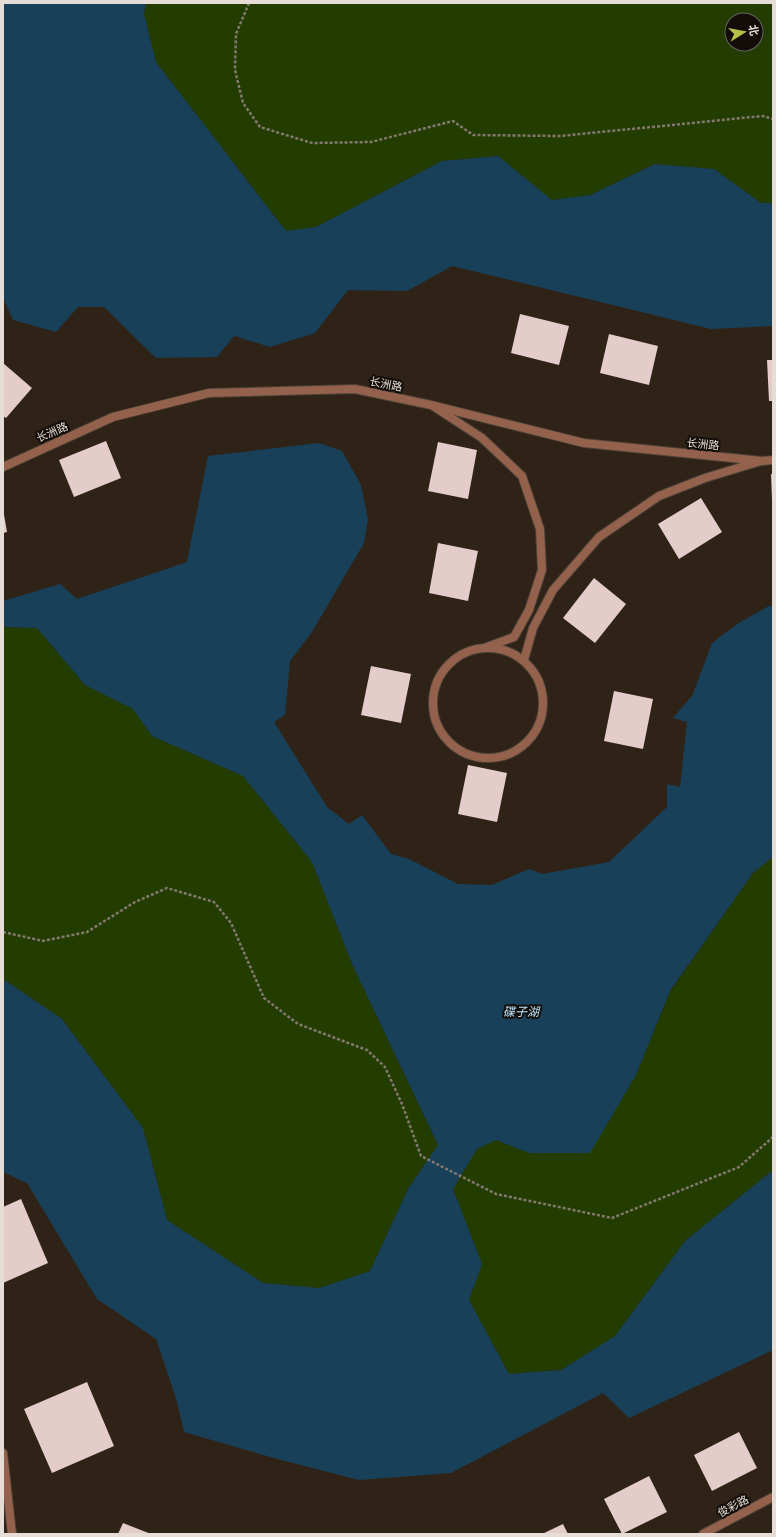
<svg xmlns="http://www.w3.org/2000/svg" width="776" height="1537" viewBox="0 0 776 1537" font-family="'Source Serif 4','Noto Sans SC',serif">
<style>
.green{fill:#233c00;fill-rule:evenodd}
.water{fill:#184159}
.building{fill:#e4cccb}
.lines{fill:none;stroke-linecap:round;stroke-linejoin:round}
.lane-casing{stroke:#4c4136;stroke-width:10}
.street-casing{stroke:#4c4136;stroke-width:10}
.path{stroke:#847970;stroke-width:2.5;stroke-dasharray:3 2;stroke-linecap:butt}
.lane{stroke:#94624c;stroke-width:8}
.street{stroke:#94624c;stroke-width:8}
.labels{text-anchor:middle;stroke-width:4;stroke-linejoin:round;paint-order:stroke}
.street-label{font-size:11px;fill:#e5ddd6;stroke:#130d09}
.water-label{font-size:12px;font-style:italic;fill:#bce2fc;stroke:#130d09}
</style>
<rect width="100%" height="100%" fill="#2f2318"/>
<!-- green -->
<g class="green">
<path d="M146,3H773V203H761L714,169L655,164L590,195L551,200L498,156L442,161L316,227L286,231L156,62L144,14ZM732,20H756V44H732Z"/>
<polygon points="3,627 37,628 85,685 133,709 152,736 243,776 312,862 352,964 438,1145 408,1189 370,1271 319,1288 263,1283 167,1220 143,1128 62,1019 3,979"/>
<polygon points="773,857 773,1170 685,1241 615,1336 561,1370 509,1374 469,1300 482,1264 453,1189 477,1149 496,1140 529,1153 636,1075 670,992 753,873"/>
</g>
<!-- water -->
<g class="water">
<polygon points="3,3 146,3 144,14 156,62 286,231 316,227 442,161 498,156 552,200 590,195 655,164 714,169 761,203 773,203 773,326 711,329 452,266 407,291 348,290 315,333 270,347 234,336 217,357 156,358 104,307 78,307 56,332 13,320 3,298"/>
<polygon points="319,443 342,451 361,485 368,519 364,543 312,632 290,661 285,715 274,722 327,807 349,824 362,815 391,854 409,859 458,884 492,885 529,869 542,874 609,862 667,807 667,784 680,787 687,722 673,718 692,696 712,643 737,624 769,606 773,606 773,857 753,873 670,991 636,1075 590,1153 529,1153 496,1140 477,1149 453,1189 482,1264 469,1300 509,1374 561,1370 615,1336 685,1241 773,1170 773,1350 629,1418 603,1393 451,1473 359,1480 281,1460 184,1432 176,1398 156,1339 97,1299 27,1183 3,1172 3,979 62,1019 143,1128 167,1220 263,1283 319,1288 370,1271 408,1189 438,1145 352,964 312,862 243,776 152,736 133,709 85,685 37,628 3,627 3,601 60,584 77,599 187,562 208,456"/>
</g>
<!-- building -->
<g class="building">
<polygon points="520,314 569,326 559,365 511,353"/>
<polygon points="609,334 658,346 649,385 600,373"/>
<polygon points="767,360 773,360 773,401 769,401"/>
<polygon points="3,363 32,388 6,418 3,416"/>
<polygon points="106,441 121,478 74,497 59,460"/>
<polygon points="438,442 477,450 468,499 428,491"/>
<polygon points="771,474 773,474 773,500 772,500"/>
<polygon points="701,498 722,532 679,559 658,524"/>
<polygon points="3,509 7,532 3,533"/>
<polygon points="438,543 478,551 468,601 429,593"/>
<polygon points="594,578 626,604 595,643 563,618"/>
<polygon points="371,666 411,674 401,723 361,715"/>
<polygon points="614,691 653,699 643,749 604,741"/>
<polygon points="468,765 507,773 497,822 458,814"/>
<polygon points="21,1199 48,1263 3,1283 3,1207"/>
<polygon points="87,1382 114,1446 52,1473 24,1409"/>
<polygon points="739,1432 757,1468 712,1491 694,1455"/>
<polygon points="649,1476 667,1512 622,1534 604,1499"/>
<polygon points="123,1523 151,1534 118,1534"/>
<polygon points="563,1524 568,1534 542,1534"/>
</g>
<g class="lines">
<!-- lane casing -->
<g class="lane-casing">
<g id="lane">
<polyline points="433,406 482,438 522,476 540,529 542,570 529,610 514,637 487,647"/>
<circle cx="488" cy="703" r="55"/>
<polyline points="524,660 533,628 553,590 599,537 659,496 705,478 761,461"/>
<polyline points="3,1453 12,1534"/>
</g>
</g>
<!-- street casing -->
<g class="street-casing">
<g id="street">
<polyline points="3,467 113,417 209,393 355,389 431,405 584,443 762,461 773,460"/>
<polyline points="703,1534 773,1497"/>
</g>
</g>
<!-- path -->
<g class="path">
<polyline points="249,3 236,34 235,70 243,103 260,127 312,143 371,142 453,121 473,135 560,136 763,116 773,119"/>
<polyline points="3,932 43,941 87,932 135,902 167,888 214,902 231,923 264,998 298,1024 367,1050 385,1067 402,1104 421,1156 496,1194 612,1218 739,1167 773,1137"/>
</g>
<!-- lane -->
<use href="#lane" class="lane"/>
<!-- street -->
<use href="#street" class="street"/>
</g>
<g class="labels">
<!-- street labels -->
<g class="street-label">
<text transform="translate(386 384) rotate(11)" y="4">长洲路</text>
<text transform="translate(52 432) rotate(-24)" y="4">长洲路</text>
<text transform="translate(703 444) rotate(6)" y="4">长洲路</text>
<text transform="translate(733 1506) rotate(-28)" y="4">俊彩路</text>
</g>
<!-- water labels -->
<g class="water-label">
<text x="521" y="1016">碟子湖</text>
</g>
</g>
<!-- border -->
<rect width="776" height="1537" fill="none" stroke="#e5ddd6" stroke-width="8"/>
<!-- north arrow -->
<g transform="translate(744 32) rotate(79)"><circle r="19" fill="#130d09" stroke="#67605b"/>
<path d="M0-3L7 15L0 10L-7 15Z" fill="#b8c147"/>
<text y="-6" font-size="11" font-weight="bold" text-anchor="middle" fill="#e5ddd6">北</text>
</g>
</svg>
